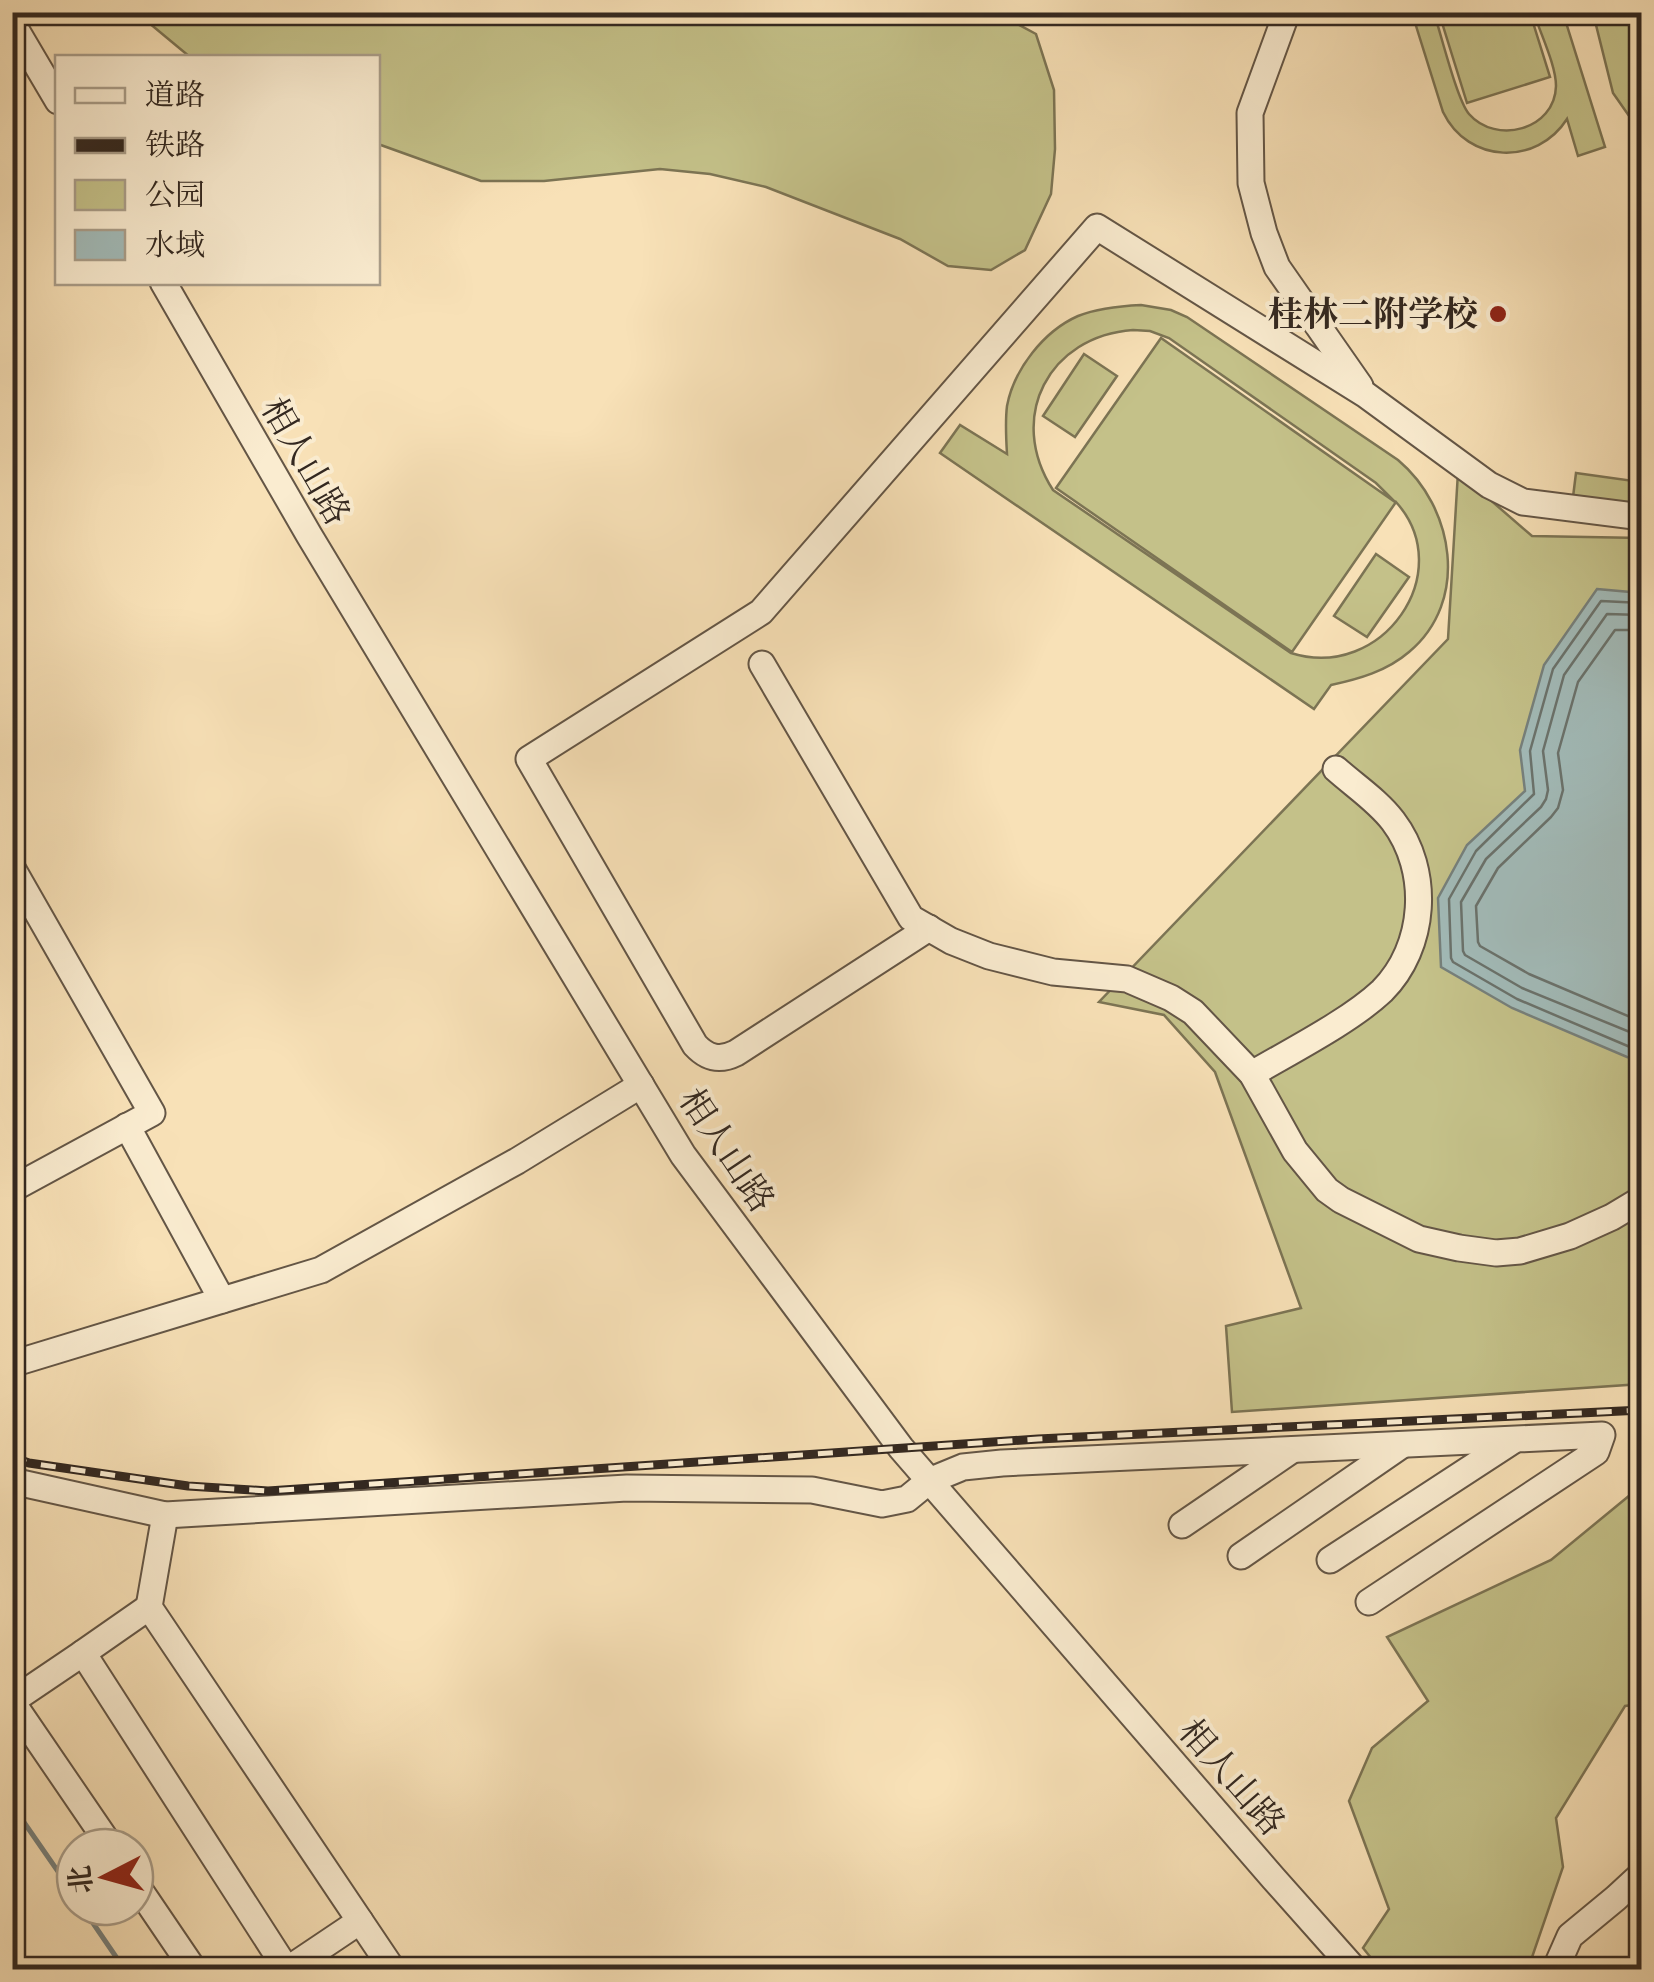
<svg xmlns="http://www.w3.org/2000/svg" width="1654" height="1982" viewBox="0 0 1654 1982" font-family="Alegreya,'Noto Serif SC',serif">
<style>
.green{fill:#c4c189;stroke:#7c7454;stroke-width:2.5;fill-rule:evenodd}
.water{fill:#a2bbb9;stroke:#76807c;stroke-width:2.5}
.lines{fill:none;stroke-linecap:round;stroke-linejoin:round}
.shore{stroke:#6a726c;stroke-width:2.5}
.stream{stroke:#76807c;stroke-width:5}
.minor-casing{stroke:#645646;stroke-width:29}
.minor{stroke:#faecd0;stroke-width:25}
.rail-casing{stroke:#332820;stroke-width:9}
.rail{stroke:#faecd0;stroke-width:5;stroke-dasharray:15;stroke-linecap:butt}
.poi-dot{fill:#8f2418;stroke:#faecd0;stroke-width:4}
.labels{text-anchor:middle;stroke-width:8;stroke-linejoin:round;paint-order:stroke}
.poi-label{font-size:35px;font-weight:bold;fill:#332820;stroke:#faecd0;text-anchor:end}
.street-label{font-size:35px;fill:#332820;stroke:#faecd0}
</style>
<rect width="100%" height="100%" fill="#f8e1b7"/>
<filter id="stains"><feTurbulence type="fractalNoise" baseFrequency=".002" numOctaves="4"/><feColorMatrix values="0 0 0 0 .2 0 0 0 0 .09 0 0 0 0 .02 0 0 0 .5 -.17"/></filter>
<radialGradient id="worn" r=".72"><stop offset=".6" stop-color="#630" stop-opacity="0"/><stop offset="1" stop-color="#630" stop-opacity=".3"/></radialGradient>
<!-- green -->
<g class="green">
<polygon points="137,13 997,13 1036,34 1054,90 1055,149 1051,194 1025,250 991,270 948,266 900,239 766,187 710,174 660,169 544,181 481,181 378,144 378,58 190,57"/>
<path d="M1412,13H1434C1441,34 1457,100 1469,114C1496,145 1555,130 1556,86C1556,65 1540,33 1534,13H1563L1605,147L1578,156L1567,119C1537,166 1468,164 1443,112Z"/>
<polygon points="1439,13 1530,13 1550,77 1467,103"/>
<polygon points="1593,13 1641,13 1641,133 1613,93"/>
<path d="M1141,305L1171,310L1187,317L1398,460C1454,507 1470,601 1409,652C1387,671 1359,679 1331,685L1314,709L940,453L960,425L1007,454C1006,438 1005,422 1007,406C1014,369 1044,331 1078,316C1098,308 1120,306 1141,305ZM1133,330L1150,331L1169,338L1376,483L1395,502L1161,338L1056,488L1292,652L1396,502C1459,572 1382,682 1291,653L1053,490C1006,417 1049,336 1133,330Z"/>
<polygon points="1084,354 1117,376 1075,437 1043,416"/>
<polygon points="1458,472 1532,536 1641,538 1641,1384 1232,1412 1226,1326 1301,1308 1215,1072 1164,1015 1099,1002 1448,639"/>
<polygon points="1576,473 1641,482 1641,506 1573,497"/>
<polygon points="1376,554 1409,577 1367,637 1334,616"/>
<polygon points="1641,1420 1641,1704 1625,1706 1556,1818 1563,1867 1528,1969 1380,1969 1363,1948 1389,1909 1349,1801 1372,1748 1428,1701 1387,1637 1551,1560 1630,1495"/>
</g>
<!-- water -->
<polygon class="water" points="1597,589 1641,593 1641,1060 1627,1057 1512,1008 1441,967 1438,898 1467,845 1525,791 1520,750 1544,665"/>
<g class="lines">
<!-- shore -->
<g class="shore">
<polyline points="1642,603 1601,601 1553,669 1530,751 1534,794 1476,851 1449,899 1451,958 1453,962 1517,999 1630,1047 1642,1050"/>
<polyline points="1642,615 1607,614 1564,675 1543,751 1548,790 1546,799 1541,807 1486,859 1461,902 1463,951 1465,955 1522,988 1642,1037"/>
<polyline points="1642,630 1615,630 1578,682 1558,753 1563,790 1558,808 1551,817 1498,868 1476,906 1478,942 1480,946 1529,974 1642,1022"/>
</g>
<!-- stream -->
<g class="stream">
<polyline points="12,1805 75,1896"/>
<polyline points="82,1907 125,1970"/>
</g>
<!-- minor casing -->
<g class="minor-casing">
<g id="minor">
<polyline points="1287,12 1250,113 1251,183 1264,233 1277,267 1360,386"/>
<polyline points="12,23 58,101"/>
<polyline points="163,282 309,535 683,1155 901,1448 1274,1879 1355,1970"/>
<polyline points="762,664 911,918 951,941 989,956 1053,972 1127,979 1171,998 1193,1012 1252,1074 1295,1151 1327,1190 1341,1200 1419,1239 1459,1248 1496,1253 1520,1251 1570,1236 1612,1217 1642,1199"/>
<polyline points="12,868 152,1113 12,1189"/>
<path d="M929,928L736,1053C720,1061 707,1058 695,1045L529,759L761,612L1097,227L1366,395L1489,485L1523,502L1642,517"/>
<path d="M1252,1074C1291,1051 1350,1021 1382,991C1426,947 1431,871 1393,821C1378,801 1355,786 1336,769"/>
<polyline points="127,1126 222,1300"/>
<polyline points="12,1364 321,1270 517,1161 641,1085"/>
<polyline points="12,1481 165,1515 627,1488 812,1490 882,1504 907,1499 929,1481 963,1467 1002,1463 1602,1435 1596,1452 1369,1602"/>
<polyline points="165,1515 149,1607 393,1970"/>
<polyline points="1182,1525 1292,1450"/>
<polyline points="1241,1556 1402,1445"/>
<polyline points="1330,1560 1514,1440"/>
<polyline points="149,1607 83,1653 287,1970 360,1921"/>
<polyline points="12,1701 83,1653"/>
<polyline points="12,1702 111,1847"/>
<polyline points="135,1883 194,1970"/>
<polyline points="1555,1970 1570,1936 1616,1898 1642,1874"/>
</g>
</g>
<!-- minor -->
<use href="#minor" class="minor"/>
<!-- rail casing -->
<g class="rail-casing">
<polyline id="rail" points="12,1457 29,1463 188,1486 268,1491 1038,1439 1642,1410"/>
</g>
<!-- rail -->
<use href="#rail" class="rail"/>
</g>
<!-- markers -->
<circle class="poi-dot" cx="1498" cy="314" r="10"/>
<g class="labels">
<!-- poi labels -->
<g class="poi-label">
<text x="1478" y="326">桂林二附学校</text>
</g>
<!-- street labels -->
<g class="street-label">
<text transform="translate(306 461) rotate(60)" y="12">相人山路</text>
<text transform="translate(727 1150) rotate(56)" y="12">相人山路</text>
<text transform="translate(1232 1777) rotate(49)" y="12">相人山路</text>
</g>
</g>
<!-- margin -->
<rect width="1654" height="1982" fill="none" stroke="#f8e1b7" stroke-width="50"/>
<rect x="15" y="15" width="1624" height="1952" fill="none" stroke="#332820" stroke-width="5"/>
<rect x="25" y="25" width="1604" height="1932" fill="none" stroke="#332820" stroke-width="2.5"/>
<!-- legend -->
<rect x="55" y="55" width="325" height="230" fill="#faecd0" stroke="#aa9e8a" stroke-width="2.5"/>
<rect x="75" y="88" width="50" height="15" fill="#faecd0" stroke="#aa9e8a" stroke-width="2.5"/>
<text x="145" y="105" font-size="30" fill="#332820">道路</text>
<rect x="75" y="138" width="50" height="15" fill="#332820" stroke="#aa9e8a" stroke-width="2.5"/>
<text x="145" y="155" font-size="30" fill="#332820">铁路</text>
<rect x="75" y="180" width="50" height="30" fill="#c4c189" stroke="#aa9e8a" stroke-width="2.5"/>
<text x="145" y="205" font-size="30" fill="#332820">公园</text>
<rect x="75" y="230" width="50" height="30" fill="#a2bbb9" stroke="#aa9e8a" stroke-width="2.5"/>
<text x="145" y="255" font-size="30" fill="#332820">水域</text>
<!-- north arrow -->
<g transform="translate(105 1877) rotate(264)"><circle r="48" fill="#faecd0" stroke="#aa9e8a" stroke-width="2.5"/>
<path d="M0-8L18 38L0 25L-18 38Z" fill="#8f2418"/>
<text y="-15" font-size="28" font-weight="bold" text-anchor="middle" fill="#332820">北</text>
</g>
<rect width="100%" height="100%" filter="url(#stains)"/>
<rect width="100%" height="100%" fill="url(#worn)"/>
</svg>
